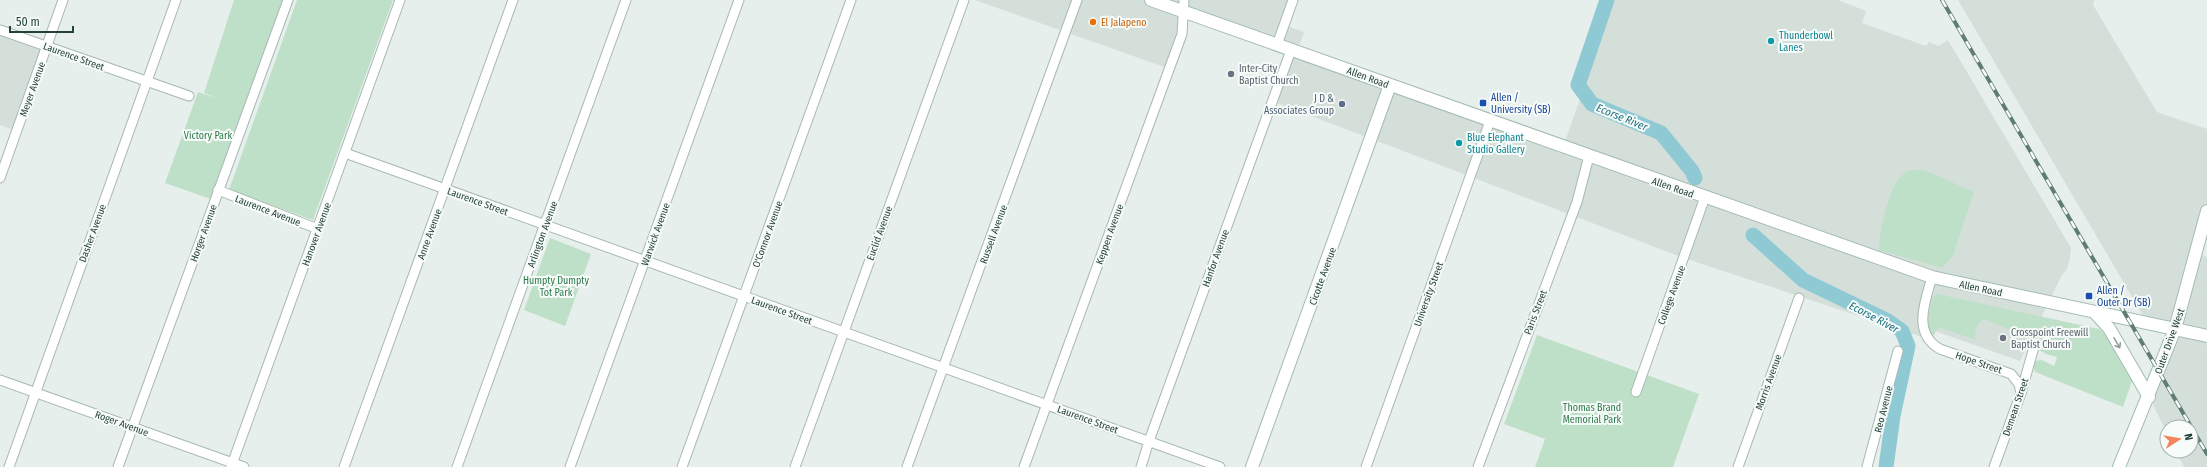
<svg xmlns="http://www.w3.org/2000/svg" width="2207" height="467" viewBox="0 0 2207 467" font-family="'Fira Sans Condensed',sans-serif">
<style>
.built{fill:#d4dfda}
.green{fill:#bfe0c8}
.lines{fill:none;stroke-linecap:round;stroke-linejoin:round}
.river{stroke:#8ec9d4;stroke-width:15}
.street-casing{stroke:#a8b8b2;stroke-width:11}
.secondary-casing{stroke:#a4bbb3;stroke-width:14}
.street{stroke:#fff;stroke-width:9}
.secondary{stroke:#fff;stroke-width:12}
.rail-casing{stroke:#5f7d75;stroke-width:4}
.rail{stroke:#f7fbf9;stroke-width:2.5;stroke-dasharray:8;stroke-linecap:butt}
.oneway{stroke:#92a09c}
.food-dot{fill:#e8710a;stroke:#f7fbf9;stroke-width:1.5}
.culture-dot{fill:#0f9aa8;stroke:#f7fbf9;stroke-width:1.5}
.worship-dot{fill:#6b7280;stroke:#f7fbf9;stroke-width:1.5}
.transit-dot{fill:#1a4fb4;stroke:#f7fbf9;stroke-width:1.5}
.service-dot{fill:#5c6f8a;stroke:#f7fbf9;stroke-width:1.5}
.labels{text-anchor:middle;stroke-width:4;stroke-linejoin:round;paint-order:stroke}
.food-label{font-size:10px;fill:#c56008;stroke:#f7fbf9;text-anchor:start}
.culture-label{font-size:10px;fill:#0d838f;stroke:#f7fbf9;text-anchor:start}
.street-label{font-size:10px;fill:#24423a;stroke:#f7fbf9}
.worship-label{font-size:10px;fill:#5b616d;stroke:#f7fbf9;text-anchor:start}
.transit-label{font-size:10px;fill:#164399;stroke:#f7fbf9;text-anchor:start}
.service-label{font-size:10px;fill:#4e5e75;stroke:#f7fbf9;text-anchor:end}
.park-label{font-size:10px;fill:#2d7a4b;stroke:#f7fbf9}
.water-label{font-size:11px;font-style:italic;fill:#1c6f80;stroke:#f7fbf9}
</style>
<rect width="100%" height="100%" fill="#e6efeb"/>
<!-- built -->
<g class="built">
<polygon points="975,0 1293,0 1284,25 1304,32 1297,52 1563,147 1615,0 1838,0 1866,11 1862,23 1926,46 1929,42 1939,46 1948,40 2071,248 2070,258 2067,269 2062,275 2020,361 1932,330 1925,335 1928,339 1684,258 1272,101 1290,50 1184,12 1170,69"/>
<polygon points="1958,0 2094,0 2093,5 2157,112 2207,129 2207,211 2196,253 2207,257 2207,336 2204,336 2207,346 2207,467 2184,467 2176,451 2191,451 2191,427 2167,427 2167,433 2149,397 2175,329 2148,324"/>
<polygon points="0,30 47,47 17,131 0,125"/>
</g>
<!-- green -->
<g class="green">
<polygon points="234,0 283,0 211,199 165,183 198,92 219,99 204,93"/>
<polygon points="297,0 393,0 313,220 229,190"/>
<path d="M1924,170L1974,192L1953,256L1942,268L1879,250C1879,232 1889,181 1906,172C1910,170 1919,170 1924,170Z"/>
<polygon points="550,238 591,254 565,326 524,310"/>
<path d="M1937,294L2099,329L2104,333L2132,381L2123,407L2035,372L2033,366L2035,361L2042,360L2054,366L2057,357L2046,354L2025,342L2026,337L1985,319C1976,322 1975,331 1975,340L1939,327L1933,336L1927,325L1932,299Z"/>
<polygon points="1537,335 1699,394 1673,467 1535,467 1545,439 1504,424"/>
</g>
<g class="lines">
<!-- river -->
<g class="river">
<polyline points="1607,0 1578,85 1592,104 1661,133 1692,171 1695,178"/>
<polyline points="1753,235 1803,280 1888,321 1902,331 1908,346 1893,416 1886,467"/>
</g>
<!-- street casing -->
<g class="street-casing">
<g id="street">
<polyline points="0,30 189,96"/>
<polyline points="1277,45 1293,0"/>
<polyline points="345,153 1220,467"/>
<polyline points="0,178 63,0"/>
<polyline points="218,190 318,229"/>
<path d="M1932,277C1925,302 1912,333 1940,349L2011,374L2019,384L2021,393"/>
<polyline points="0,380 244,467"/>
<polyline points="1636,392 1705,197"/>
<polyline points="9,467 176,0"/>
<polyline points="118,467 288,0"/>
<polyline points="231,467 400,0"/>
<polyline points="344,467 513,0"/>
<polyline points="457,467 626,0"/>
<polyline points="570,467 739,0"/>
<polyline points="682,467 851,0"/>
<polyline points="795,467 964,0"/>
<polyline points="907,467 1077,0"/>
<polyline points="1024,467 1182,34 1184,0"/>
<polyline points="1141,467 1149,441 1291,50"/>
<polyline points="1366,467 1490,121"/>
<polyline points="1478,467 1577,202 1589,156"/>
<polyline points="1738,467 1799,298"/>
<polyline points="1867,467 1898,351"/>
<polyline points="1994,467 2021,393 2034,347"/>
</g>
</g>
<!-- secondary casing -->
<g class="secondary-casing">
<g id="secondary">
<polyline points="1151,0 1932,277 2207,336"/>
<polyline points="2094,312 2109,328 2149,397"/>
<polyline points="1252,467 1390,85"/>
<polyline points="2119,467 2175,329 2207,211"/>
</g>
</g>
<!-- street -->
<use href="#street" class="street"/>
<!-- secondary -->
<use href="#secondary" class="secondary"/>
<!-- rail casing -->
<g class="rail-casing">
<polyline id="rail" points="1942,0 2207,454"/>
</g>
<!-- rail -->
<use href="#rail" class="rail"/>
</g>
<!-- one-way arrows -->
<defs><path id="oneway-shaft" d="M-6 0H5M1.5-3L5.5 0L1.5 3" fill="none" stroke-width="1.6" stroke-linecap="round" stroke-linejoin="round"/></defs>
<use class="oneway" href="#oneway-shaft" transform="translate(2117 343) rotate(60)"/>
<!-- markers -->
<circle class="food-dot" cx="1093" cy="22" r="4"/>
<g class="culture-dot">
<circle cx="1771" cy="41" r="4"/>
<circle cx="1459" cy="143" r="4"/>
</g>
<g class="worship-dot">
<circle cx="1231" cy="74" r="4"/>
<circle cx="2003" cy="338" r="4"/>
</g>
<g class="transit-dot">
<rect x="1479" y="99" width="8" height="8" rx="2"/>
<rect x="2085" y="292" width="8" height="8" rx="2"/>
</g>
<circle class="service-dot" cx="1342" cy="104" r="4"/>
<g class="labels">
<!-- food labels -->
<g class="food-label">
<text x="1101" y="26">El Jalapeno</text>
</g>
<!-- culture labels -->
<g class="culture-label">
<text x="1779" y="39">Thunderbowl<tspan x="1779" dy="12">Lanes</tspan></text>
<text x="1467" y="141">Blue Elephant<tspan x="1467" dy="12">Studio Gallery</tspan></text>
</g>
<!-- street labels -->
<g class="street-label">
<text transform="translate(74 56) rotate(20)" y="4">Laurence Street</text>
<text transform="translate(1368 77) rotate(20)" y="4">Allen Road</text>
<text transform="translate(32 89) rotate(-70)" y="4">Meyer Avenue</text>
<text transform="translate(1673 187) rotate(19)" y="4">Allen Road</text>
<text transform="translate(478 201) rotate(20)" y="4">Laurence Street</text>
<text transform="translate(268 210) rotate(21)" y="4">Laurence Avenue</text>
<text transform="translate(92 233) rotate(-70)" y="4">Dasher Avenue</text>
<text transform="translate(203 233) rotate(-70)" y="4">Horger Avenue</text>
<text transform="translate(879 233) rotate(-70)" y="4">Euclid Avenue</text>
<text transform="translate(316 234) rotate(-70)" y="4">Hanover Avenue</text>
<text transform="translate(429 234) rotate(-70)" y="4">Anne Avenue</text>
<text transform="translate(542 234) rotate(-70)" y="4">Arlington Avenue</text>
<text transform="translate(655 234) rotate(-70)" y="4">Warwick Avenue</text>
<text transform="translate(767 234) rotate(-70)" y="4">O'Connor Avenue</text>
<text transform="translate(993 234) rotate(-70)" y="4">Russell Avenue</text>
<text transform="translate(1109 234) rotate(-70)" y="4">Keppen Avenue</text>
<text transform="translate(1215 258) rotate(-70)" y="4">Hanfor Avenue</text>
<text transform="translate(1322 276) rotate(-70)" y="4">Cicotte Avenue</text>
<text transform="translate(1981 288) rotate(12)" y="4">Allen Road</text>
<text transform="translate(1428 294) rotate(-70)" y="4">University Street</text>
<text transform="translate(1671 295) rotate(-70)" y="4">College Avenue</text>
<text transform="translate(782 310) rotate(20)" y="4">Laurence Street</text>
<text transform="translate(1535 312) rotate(-69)" y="4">Paris Street</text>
<text transform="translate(2169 341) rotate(-70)" y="4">Outer Drive West</text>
<text transform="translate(1979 362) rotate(19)" y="4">Hope Street</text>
<text transform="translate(1768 382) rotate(-70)" y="4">Morris Avenue</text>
<text transform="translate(2015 407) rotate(-71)" y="4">Demean Street</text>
<text transform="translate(1883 409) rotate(-76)" y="4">Reo Avenue</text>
<text transform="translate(1088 419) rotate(20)" y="4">Laurence Street</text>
<text transform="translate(122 423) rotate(20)" y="4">Roger Avenue</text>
</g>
<!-- worship labels -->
<g class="worship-label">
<text x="1239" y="72">Inter-City<tspan x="1239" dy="12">Baptist Church</tspan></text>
<text x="2011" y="336">Crosspoint Freewill<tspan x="2011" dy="12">Baptist Church</tspan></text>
</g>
<!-- transit labels -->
<g class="transit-label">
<text x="1491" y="101">Allen /<tspan x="1491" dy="12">University (SB)</tspan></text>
<text x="2097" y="294">Allen /<tspan x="2097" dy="12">Outer Dr (SB)</tspan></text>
</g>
<!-- service labels -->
<g class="service-label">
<text x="1334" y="102">J D &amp;<tspan x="1334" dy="12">Associates Group</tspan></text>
</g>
<!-- park labels -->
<g class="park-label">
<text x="208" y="139">Victory Park</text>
<text x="556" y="284">Humpty Dumpty<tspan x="556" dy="12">Tot Park</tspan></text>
<text x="1592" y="411">Thomas Brand<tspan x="1592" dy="12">Memorial Park</tspan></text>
</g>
<!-- water labels -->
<g class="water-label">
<text transform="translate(1622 117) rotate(22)" y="4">Ecorse River</text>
<text transform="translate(1874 317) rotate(28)" y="4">Ecorse River</text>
</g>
</g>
<!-- north arrow -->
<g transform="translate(2179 439) rotate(78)"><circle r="19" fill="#f7fbf9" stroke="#a3b1ad"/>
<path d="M0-3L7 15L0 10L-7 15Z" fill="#f4845f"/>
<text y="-6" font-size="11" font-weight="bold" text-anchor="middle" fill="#24423a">N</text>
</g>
<!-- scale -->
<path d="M10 26v6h63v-6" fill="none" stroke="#24423a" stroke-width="2"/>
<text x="16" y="26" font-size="12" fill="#24423a" stroke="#f7fbf9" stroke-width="3" paint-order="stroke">50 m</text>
</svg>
